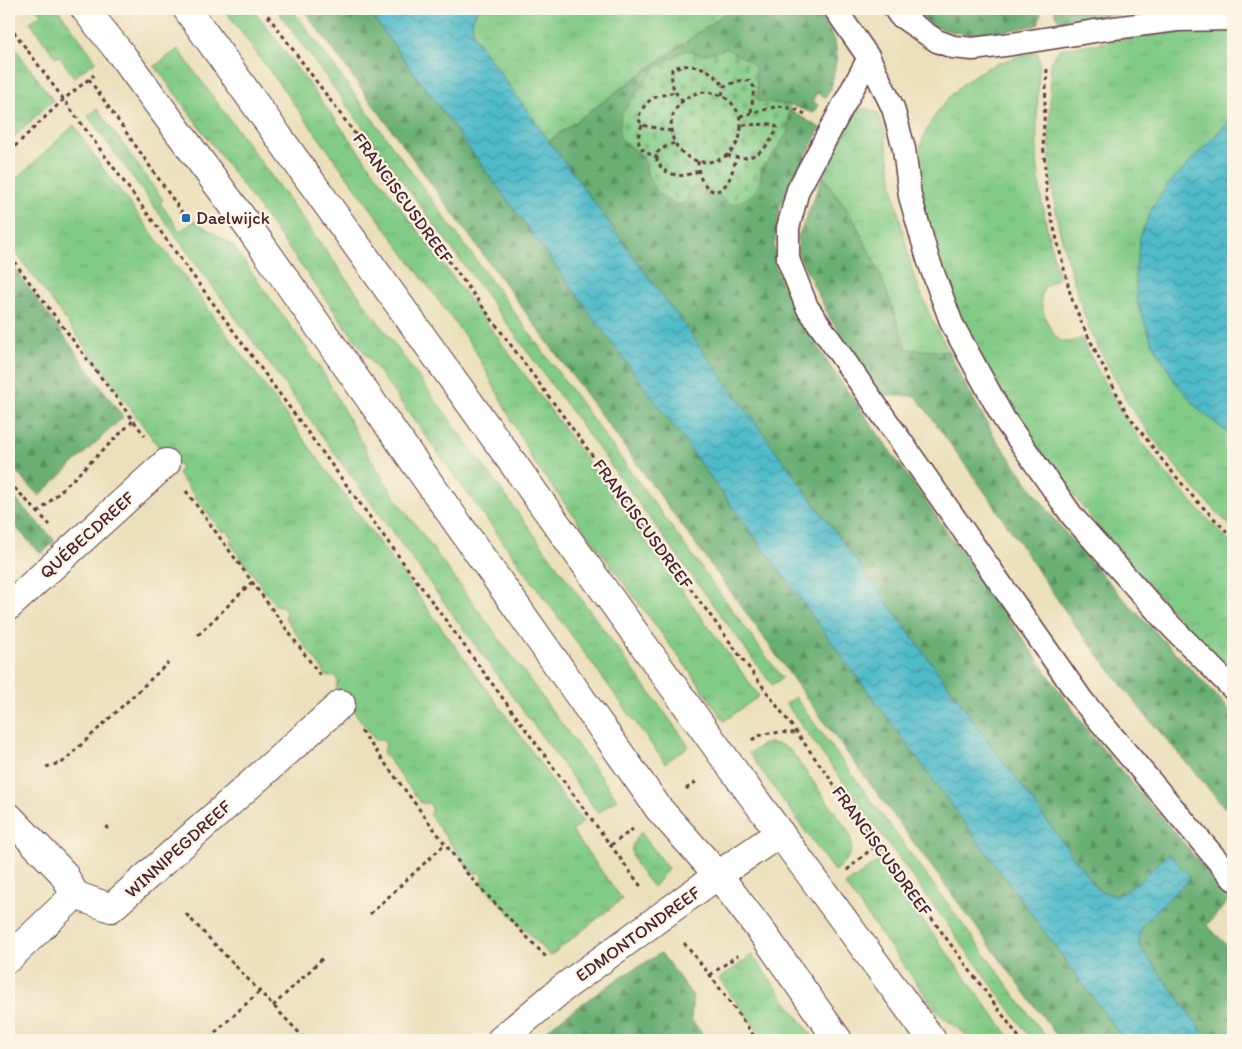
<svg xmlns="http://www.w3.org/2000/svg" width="1242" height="1049" viewBox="0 0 1242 1049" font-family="Itim,sans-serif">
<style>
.grass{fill:url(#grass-tufts);stroke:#667559}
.forest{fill:url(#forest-firs);stroke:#5a6750}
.cemetery{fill:url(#cemetery-stones);stroke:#667559}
.water{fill:url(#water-waves);stroke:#4c6d7a}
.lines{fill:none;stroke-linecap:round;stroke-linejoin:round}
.lane-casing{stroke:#623c41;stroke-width:25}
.street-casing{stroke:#623c41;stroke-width:30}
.secondary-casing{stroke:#623c41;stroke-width:30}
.path{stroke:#623c41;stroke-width:3;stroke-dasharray:4 4;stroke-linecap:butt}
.lane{stroke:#fff;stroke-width:22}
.street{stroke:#fff;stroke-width:28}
.secondary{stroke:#fff;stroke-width:28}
.poi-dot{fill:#1f6fb2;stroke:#fcf5e5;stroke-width:2}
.labels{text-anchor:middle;stroke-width:4.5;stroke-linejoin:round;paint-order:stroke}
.street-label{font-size:18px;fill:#4a1f2b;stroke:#fcf5e5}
.poi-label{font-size:18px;fill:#4a1f2b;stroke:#fcf5e5;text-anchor:start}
</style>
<defs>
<pattern id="grass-tufts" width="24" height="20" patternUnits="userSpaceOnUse" patternTransform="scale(1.25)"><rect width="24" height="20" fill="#82cb87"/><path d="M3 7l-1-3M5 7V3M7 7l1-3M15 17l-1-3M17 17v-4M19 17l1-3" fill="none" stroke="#72ae75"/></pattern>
<pattern id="forest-firs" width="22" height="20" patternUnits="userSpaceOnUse" patternTransform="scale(1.25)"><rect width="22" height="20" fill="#69af74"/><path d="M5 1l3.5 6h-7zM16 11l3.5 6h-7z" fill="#588e5f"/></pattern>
<pattern id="cemetery-stones" width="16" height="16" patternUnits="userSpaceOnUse" patternTransform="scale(1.25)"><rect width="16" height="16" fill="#82cb87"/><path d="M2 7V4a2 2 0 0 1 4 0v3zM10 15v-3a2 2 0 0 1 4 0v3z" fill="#72ae75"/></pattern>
<pattern id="water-waves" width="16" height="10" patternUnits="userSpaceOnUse" patternTransform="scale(1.25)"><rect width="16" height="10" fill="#4fbbc9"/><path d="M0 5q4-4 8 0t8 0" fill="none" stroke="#4497a3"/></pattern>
</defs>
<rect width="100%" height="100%" fill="#fcf5e5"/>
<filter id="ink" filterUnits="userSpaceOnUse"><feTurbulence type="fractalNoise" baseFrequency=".02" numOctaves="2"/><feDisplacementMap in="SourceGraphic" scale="10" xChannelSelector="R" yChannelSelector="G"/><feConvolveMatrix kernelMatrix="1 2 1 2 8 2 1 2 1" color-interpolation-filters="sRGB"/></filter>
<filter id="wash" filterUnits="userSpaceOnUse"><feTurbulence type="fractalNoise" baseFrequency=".0096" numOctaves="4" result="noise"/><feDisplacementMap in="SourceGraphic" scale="20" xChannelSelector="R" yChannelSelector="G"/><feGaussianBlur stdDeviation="1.12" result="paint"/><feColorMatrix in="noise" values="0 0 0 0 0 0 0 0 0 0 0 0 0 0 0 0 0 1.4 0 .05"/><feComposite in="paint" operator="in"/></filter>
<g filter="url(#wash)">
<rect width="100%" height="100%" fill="#eae0bc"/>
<!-- grass -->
<g class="grass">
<polygon points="37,9 58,9 96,61 74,77 59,56 56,58 30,22 41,15"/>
<polygon points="233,9 253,9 500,341 759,696 724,721 699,684 533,461 475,350 227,13"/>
<polygon points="276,9 292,9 782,678 772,685"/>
<polygon points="478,9 732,9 663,58 549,141 473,35 472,19"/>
<polygon points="1214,28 1233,28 1233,117 1167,186 1152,208 1138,304 1152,342 1175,381 1196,407 1233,437 1233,529 1192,486 1151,436 1128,403 1090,332 1069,266 1059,228 1051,179 1049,143 1051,64 1053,57 1060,49 1137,37"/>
<polygon points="9,40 53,100 9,141"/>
<polygon points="178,49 689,746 665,763 155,66"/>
<path d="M1036,52L1040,59C1037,105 1034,150 1041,195C1045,223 1052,251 1059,278C1052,282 1044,285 1042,293C1038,303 1050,337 1062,341C1068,343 1075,341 1081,338C1100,375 1119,411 1143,444C1170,481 1202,513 1233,545V675C1156,596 1081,513 1020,421C1002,395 982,366 968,337C959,317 952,295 944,274C932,243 921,209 919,175C919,170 918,164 918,159C923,120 958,79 994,65C1008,59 1022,56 1036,52Z"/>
<polygon points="860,108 867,109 878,113 885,133 895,198 912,270 930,316 949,352 907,350 881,276 856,224 823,176 855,113"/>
<polygon points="97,109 163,200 160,203 180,231 195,221 232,245 308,350 325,376 369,456 392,493 617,799 598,813 88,116"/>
<polygon points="74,125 96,159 196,292 528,746 565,800 583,822 572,831 622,899 550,956 481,883 483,877 480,873 472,873 430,815 432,807 428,803 421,803 383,752 386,745 383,740 375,740 336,687 338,681 335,676 327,676 285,618 286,611 282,606 276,606 230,543 232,537 228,531 221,531 178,474 181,467 178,463 169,461 9,243 9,186"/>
<polygon points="795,697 1048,1040 1032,1040 786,704"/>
<path d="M770,743L781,745L791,751L847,829C857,849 850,858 834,871L749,753L762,745Z"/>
<path d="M641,832L668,869L653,887C640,870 620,853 641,832Z"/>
<polygon points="878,861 1012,1040 973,1040 940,1015 845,885"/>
<polygon points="752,955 815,1040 765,1040 719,979"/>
</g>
<!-- forest -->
<g class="forest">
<polygon points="303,9 367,9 1124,1040 1060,1040 805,696 755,625"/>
<path d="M732,9H814L825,23L835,41L837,56L831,89L826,97L817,93L812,101L818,105L813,113L790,105L758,101L757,84L726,50L701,55L689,50L643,86L633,97L636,150L643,156L644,167L653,185L689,189L699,186L719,194L722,199L761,179V168L766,164L787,134L790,110L820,128L780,206L774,246L776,268L793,304L825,359L1090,734L1152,807L1162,817L1230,899L1207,925L1233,952V1040H1209L1140,947L1139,935L1142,925L1189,878L1169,853C1158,864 1130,893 1116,895C1109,895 1103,892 1097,889L549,141L663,58Z"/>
<path d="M912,9H1040L1041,14L1038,25C1003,31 963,42 931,24C924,20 918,14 912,9Z"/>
<polygon points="1054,9 1151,9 1061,22 1056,17"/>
<polygon points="823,176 856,224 881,276 907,349 949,352 960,375 994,436 1058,524 1119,594 1233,713 1233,801 1225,808 1142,711 1074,624 989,498 916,396 881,396 830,318 798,254 798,237"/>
<polygon points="9,261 123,417 39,496 9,464"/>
<polygon points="9,492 55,541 41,554 9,520"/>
<polygon points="661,953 693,996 691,1019 707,1040 533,1040 572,1011 618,979"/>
</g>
<!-- cemetery -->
<path class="cemetery" d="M726,49L739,55L755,66L758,101L790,105L787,134L766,164L761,168C761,193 753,196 731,205L722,199L719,194L699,186L689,189L687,202L677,205C672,202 667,200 663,197C651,188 645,170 643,156L623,141L619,136L621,115L633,97L657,67L678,54L689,50L701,55Z"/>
<!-- water -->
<g class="water">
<path d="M367,9H478L472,19L473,36L549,141L1097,889C1103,892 1109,895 1116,895C1130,893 1158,863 1169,853L1190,878L1142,925L1139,935L1140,947L1209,1040H1124Z"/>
<polygon points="1233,117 1233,437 1196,407 1175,381 1152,342 1138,304 1135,277 1140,237 1152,208 1167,186"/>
</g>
</g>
<g filter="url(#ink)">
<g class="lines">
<!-- lane casing -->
<g class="lane-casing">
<g id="lane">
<polyline points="835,9 869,58 893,108 904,149 910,196 928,259 952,324 1004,419 1073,517 1164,619 1233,689"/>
<polyline points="895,9 899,15 937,41 953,47 973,49 1012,44 1114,28 1177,20 1233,19"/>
<polyline points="869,58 798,190 788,228 788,259 807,307 1082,700 1233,879"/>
</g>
</g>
<!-- street casing -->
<g class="street-casing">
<g id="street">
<polyline points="9,606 166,463"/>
<polyline points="9,817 63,873 75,895"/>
<polyline points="9,958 75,895 111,908 341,704"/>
<polyline points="501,1040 563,988 718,875 780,833"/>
</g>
</g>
<!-- secondary casing -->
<g class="secondary-casing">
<g id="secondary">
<polyline points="85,9 121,54 243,219 659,809 718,875 764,935 838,1040"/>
<polyline points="187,9 726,760 932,1040"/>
</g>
</g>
<!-- path -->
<g class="path">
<polyline points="263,9 797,733 877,844 1021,1040"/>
<polyline points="9,25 642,888"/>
<polyline points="1047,69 1043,139 1047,199 1071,297 1083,326 1126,412 1163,461 1194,498 1233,538"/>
<polyline points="89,79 186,218"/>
<circle cx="706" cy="127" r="35"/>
<polyline points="722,95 724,86 742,80 749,81 754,87 751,113"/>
<path d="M683,101C672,91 671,83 672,69C682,64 696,65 707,70C713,74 719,81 724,86"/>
<polyline points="740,116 779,106 798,110 805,114"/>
<path d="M642,125C634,143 639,151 657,157"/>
<path d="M671,131L642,125L638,118C647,97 654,97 675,92"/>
<polyline points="674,143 661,149 657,153 657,161 663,170 672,174 684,176 698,171"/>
<polyline points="9,152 64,99 94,75"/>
<path d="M727,155C752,164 768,150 777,128L774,124L741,125"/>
<path d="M698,161C698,176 701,184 714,192C730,188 732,172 736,158"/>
<polyline points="9,255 145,436"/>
<polyline points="9,482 50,525"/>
<polyline points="186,491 322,678"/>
<polyline points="38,513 134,420"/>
<polyline points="198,635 252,582"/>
<polyline points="361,731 469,876 547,958"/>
<path d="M752,740C765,730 782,733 797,733"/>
<polyline points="46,767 63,762 168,663"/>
<polyline points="686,789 699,780"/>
<polyline points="106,829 111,823"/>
<polyline points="611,845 633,829"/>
<polyline points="847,870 877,844"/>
<polyline points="186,914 306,1040"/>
<polyline points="370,914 445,844"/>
<polyline points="684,943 710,975 757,1040"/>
<polyline points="710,975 738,955"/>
<polyline points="273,1006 323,958"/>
<polyline points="209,1038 259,992"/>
</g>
<!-- lane -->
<use href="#lane" class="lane"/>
<!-- street -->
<use href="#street" class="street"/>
<!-- secondary -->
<use href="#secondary" class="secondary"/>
</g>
</g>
<!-- markers -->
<rect class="poi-dot" x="181" y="213" width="10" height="10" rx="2.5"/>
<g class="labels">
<!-- street labels -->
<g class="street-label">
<text transform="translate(403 198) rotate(54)" y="6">FRANCISCUSDREEF</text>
<text transform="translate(643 524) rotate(54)" y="6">FRANCISCUSDREEF</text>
<text transform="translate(87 535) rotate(-42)" y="6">QUÉBECDREEF</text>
<text transform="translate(178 849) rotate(-42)" y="6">WINNIPEGDREEF</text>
<text transform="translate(882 851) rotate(54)" y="6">FRANCISCUSDREEF</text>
<text transform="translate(638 934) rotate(-36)" y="6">EDMONTONDREEF</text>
</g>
<!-- poi labels -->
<g class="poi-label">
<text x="196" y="224">Daelwijck</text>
</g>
</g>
<!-- margin -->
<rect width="1242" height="1049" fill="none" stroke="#fcf5e5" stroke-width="30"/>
</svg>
